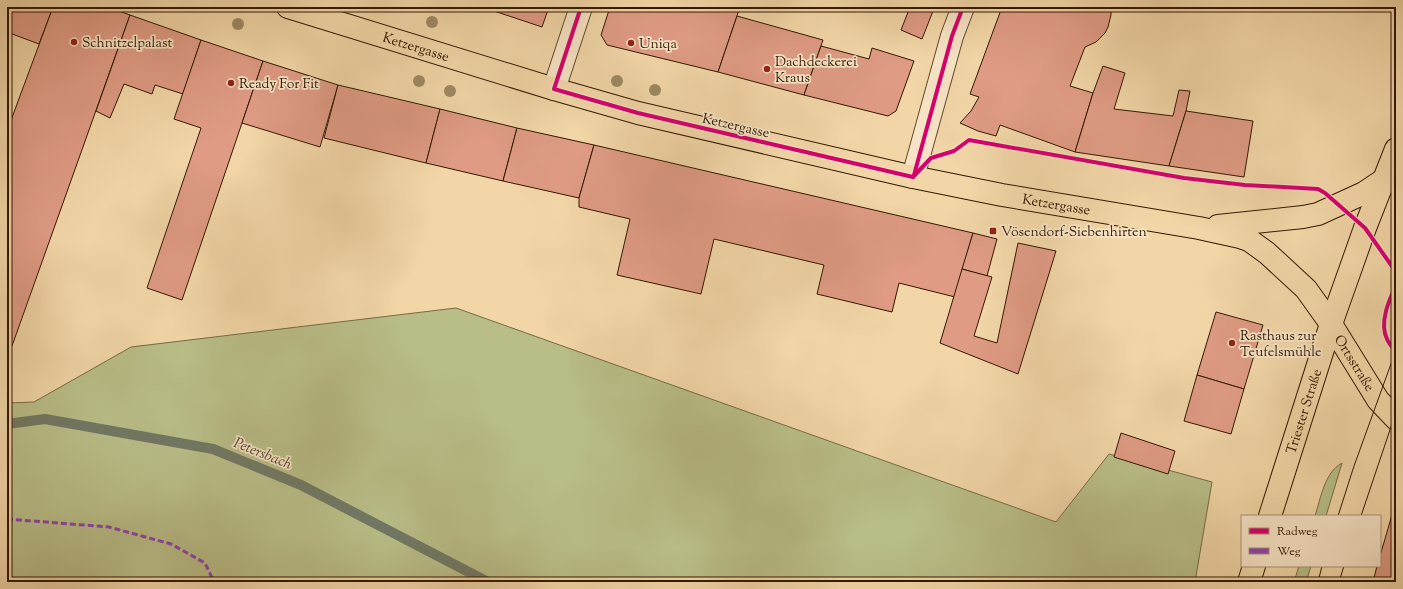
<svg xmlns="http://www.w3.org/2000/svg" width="1403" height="589" viewBox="0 0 1403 589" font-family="'Sorts Mill Goudy',serif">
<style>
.green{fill:#b9be88;stroke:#766b44}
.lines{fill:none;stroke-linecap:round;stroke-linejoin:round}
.stream{stroke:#717965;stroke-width:10}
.building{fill:#df9b84;stroke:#321800}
.minor-casing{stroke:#62482a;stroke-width:24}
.major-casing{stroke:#321800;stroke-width:24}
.minor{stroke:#f7e4c6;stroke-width:22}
.major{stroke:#f2d6a7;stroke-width:22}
.tram{stroke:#321800;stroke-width:1}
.quiet{stroke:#8e44ad;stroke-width:3;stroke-dasharray:6 3;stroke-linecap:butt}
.cycleway-casing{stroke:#f7e4c6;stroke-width:6}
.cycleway{stroke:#d6006c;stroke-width:4}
.tree{fill:#9e8962}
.poi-dot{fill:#8f2418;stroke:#f7e4c6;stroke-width:1.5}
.labels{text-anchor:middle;stroke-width:3.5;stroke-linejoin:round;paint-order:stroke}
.poi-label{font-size:14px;fill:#321800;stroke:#f7e4c6;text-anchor:start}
.street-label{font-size:14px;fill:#321800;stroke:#f7e4c6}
.water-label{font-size:15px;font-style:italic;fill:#524833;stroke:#f7e4c6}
</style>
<rect width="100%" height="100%" fill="#f2d6a7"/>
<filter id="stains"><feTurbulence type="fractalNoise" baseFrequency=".005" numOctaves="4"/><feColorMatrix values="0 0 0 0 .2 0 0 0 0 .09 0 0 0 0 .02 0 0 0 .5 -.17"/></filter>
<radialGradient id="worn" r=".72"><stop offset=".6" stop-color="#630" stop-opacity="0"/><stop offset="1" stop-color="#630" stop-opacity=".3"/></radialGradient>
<!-- green -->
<g class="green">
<polygon points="456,308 1056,522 1109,454 1212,482 1195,582 7,582 7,403 34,402 131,347"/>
<path d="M1342,463L1326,516H1315C1321,498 1324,473 1342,463Z"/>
<polygon points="1299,566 1311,566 1306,582 1294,582"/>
</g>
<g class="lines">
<!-- stream -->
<polyline class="stream" points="7,424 45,419 213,449 301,485 488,582"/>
</g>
<!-- building -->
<g class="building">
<polygon points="7,7 53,7 39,44 7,32"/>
<polygon points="53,7 108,7 130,15 12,346 7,344 7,131"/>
<polygon points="482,7 549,7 542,27"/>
<polygon points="610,7 740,7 718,72 607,45 601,35"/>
<polygon points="910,7 923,7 933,11 922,39 901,30"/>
<polygon points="1002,7 1111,7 1111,15 1108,27 1105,33 1096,42 1085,47 1070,86 1093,93 1075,152 1000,125 996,136 978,131 960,123 971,111 979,97 970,94"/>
<polygon points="130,15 201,40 183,94 155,85 152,94 124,84 110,118 96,111"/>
<polygon points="737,16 823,40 804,95 718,72"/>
<polygon points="201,40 263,61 182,300 147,288 201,128 174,119"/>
<polygon points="821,46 869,59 872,48 914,61 896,111 888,116 804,95"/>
<polygon points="263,61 338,85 320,147 242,123"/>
<polygon points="1103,66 1125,73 1114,109 1173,116 1179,90 1190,91 1186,111 1169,166 1075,152 1093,93"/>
<polygon points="338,85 440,109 426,163 324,138"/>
<polygon points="440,109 517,128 503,181 426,163"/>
<polygon points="1186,111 1253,121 1244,177 1169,166"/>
<polygon points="517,128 594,145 579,198 503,181"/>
<polygon points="594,145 973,233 955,297 899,283 892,312 817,294 824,265 714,239 701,294 617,275 630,219 579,207 579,198"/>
<polygon points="973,233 997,239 987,276 962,269"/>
<polygon points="1018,243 1056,251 1018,374 940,343 962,269 992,277 974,336 997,343"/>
<polygon points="1216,312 1263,325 1244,389 1197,375"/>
<polygon points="1197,375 1244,389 1231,434 1184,421"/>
<polygon points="1121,433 1175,451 1168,474 1114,457"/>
<polygon points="1396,501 1396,582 1373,582 1377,566 1380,566 1380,556"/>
</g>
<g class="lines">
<!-- minor casing -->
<g class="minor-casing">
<g id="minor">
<polyline points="554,89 581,7"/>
<polyline points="913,177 952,36 963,7"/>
</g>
</g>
<!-- major casing -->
<g class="major-casing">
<g id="major">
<path id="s1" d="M288,7L554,89L638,113L913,177L1002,195L1199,228L1240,237L1249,240L1267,253L1306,289L1331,324L1378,400L1396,419"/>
<polyline points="1218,226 1303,217 1318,214 1364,193 1385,179"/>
<path id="s2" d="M1270,516L1331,324L1365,228L1396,149"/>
<polyline points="1249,582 1254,566"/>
</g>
</g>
<!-- minor -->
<use href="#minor" class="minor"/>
<!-- major -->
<use href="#major" class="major"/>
<!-- tram -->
<g class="tram">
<polyline points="1338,516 1354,466 1396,350"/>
<polyline points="1361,516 1396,412"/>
<polyline points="1318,582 1322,566"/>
<polyline points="1339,582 1344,566"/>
</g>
<!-- quiet -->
<polyline class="quiet" points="7,519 109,527 171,544 205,563 214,582"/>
<!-- cycleway casing -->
<g class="cycleway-casing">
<g id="cycleway">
<polyline points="581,7 554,89 638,113 913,177"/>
<polyline points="914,175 952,36 963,7"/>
<polyline points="913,177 931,158 954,151 969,140 1184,178 1245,185 1318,189 1325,193 1365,228 1396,272"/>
<path d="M1396,285C1389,300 1379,323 1387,339C1389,344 1393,348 1396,352"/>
</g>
</g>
<!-- cycleway -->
<use href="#cycleway" class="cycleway"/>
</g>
<!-- trees -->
<g class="tree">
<circle cx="432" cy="22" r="6"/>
<circle cx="238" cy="24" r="6"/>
<circle cx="419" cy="81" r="6"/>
<circle cx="617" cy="81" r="6"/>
<circle cx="655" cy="90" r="6"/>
<circle cx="450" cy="91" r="6"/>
</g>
<!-- markers -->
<g class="poi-dot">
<circle cx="74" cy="42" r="4"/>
<circle cx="631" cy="43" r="4"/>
<circle cx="767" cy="69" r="4"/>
<circle cx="231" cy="83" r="4"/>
<rect x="989" y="227" width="8" height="8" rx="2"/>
<circle cx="1232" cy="343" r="4"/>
</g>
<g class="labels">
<!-- poi labels -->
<g class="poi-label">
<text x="82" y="47">Schnitzelpalast</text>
<text x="639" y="48">Uniqa</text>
<text x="775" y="66">Dachdeckerei<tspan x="775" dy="16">Kraus</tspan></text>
<text x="239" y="88">Ready For Fit</text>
<text x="1001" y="236">Vösendorf-Siebenhirten</text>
<text x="1240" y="340">Rasthaus zur<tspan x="1240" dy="16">Teufelsmühle</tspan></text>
</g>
<!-- street labels -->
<g class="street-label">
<text dy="5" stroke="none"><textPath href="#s1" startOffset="134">Ketzergasse</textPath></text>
<text transform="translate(736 125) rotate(13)" y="5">Ketzergasse</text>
<text dy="5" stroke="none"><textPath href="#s1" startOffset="794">Ketzergasse</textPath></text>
<text dy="5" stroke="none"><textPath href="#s1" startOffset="1154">Ortsstraße</textPath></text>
<text dy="5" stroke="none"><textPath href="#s2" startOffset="110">Triester Straße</textPath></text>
</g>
<!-- water labels -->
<g class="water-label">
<text transform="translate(263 453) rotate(22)" y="5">Petersbach</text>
</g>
</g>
<!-- margin -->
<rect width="1403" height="589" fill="none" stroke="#f2d6a7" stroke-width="24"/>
<rect x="8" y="8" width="1387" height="573" fill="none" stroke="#321800" stroke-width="2"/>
<rect x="12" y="12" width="1379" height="565" fill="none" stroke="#321800"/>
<!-- legend -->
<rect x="1241" y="515" width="140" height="52" fill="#f7e4c6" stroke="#a89277"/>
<rect x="1249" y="528" width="20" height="6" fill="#d6006c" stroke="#a89277"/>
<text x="1277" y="535" font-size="12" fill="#321800">Radweg</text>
<rect x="1249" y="548" width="20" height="6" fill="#8e44ad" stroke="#a89277"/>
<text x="1277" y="555" font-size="12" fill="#321800">Weg</text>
<rect width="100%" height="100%" filter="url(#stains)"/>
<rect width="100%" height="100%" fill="url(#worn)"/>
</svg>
